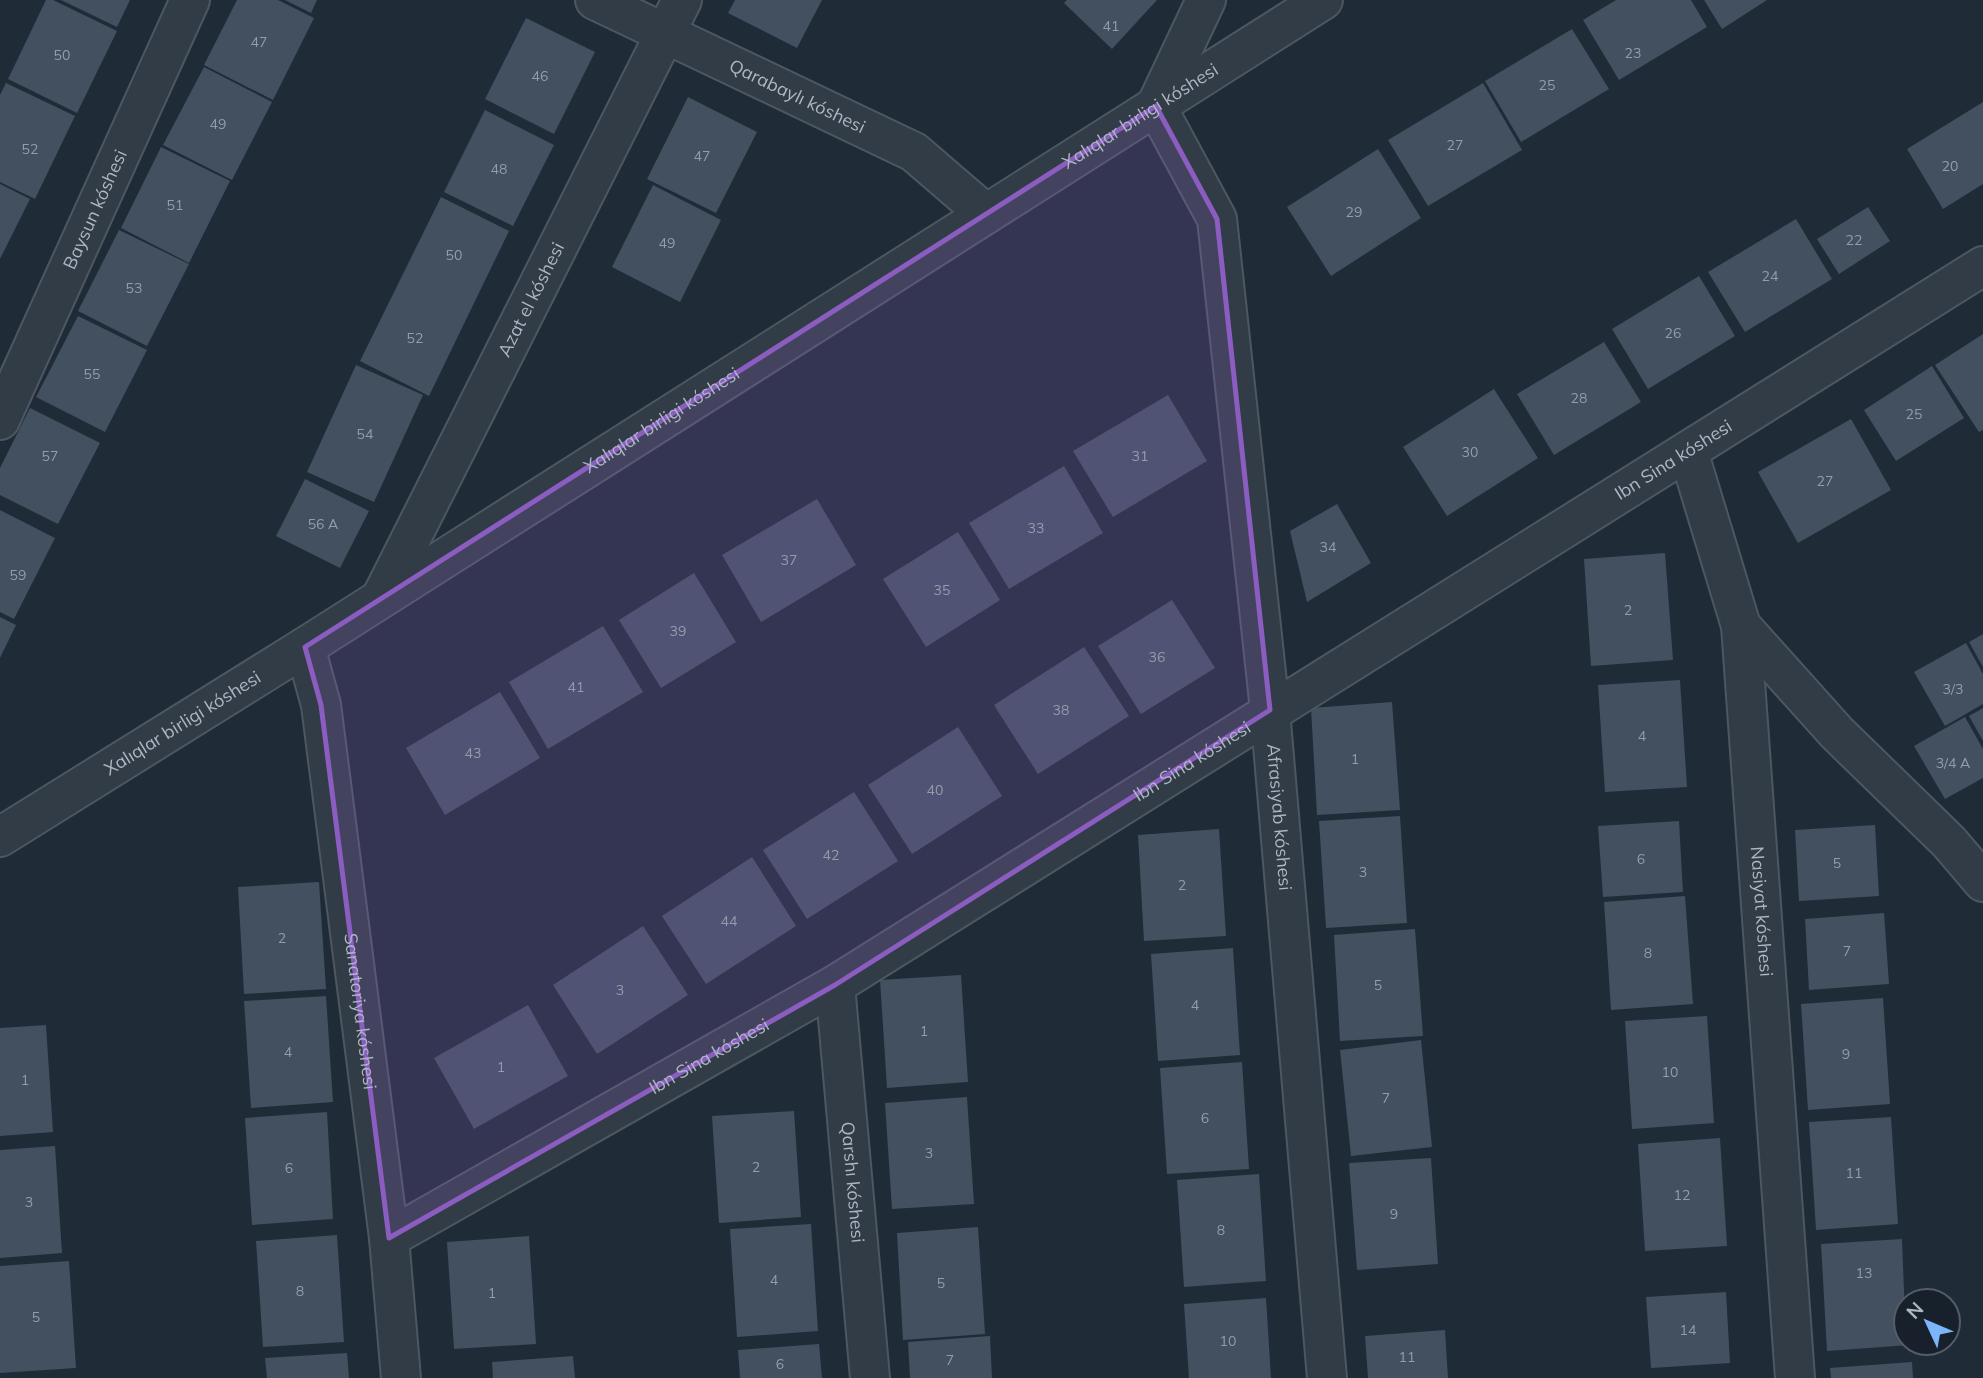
<svg xmlns="http://www.w3.org/2000/svg" width="1983" height="1378" viewBox="0 0 1983 1378" font-family="Mulish,sans-serif">
<style>
.building{fill:#42505f}
.lines{fill:none;stroke-linecap:round;stroke-linejoin:round}
.minor-casing{stroke:#4d5762;stroke-width:42}
.minor{stroke:#323c47;stroke-width:38}
.marked{fill:#8c5dc1;fill-opacity:0.2;stroke:#8c5dc1;stroke-width:5;stroke-linejoin:round}
.labels{text-anchor:middle;stroke-width:6;stroke-linejoin:round;paint-order:stroke}
.number-label{font-size:14px;fill:#929dab}
.street-label{font-size:18px;fill:#acb7c4;stroke:#18212b}
</style>
<rect width="100%" height="100%" fill="#1f2b37"/>
<!-- building -->
<g class="building">
<polygon points="46,0 53,0 117,31 77,113 8,79"/>
<polygon points="61,0 130,0 117,27"/>
<polygon points="237,0 278,0 314,18 273,100 204,65"/>
<polygon points="285,0 317,0 311,13"/>
<polygon points="735,0 822,0 797,48 728,13"/>
<polygon points="1067,0 1157,0 1112,49 1064,3"/>
<polygon points="1616,0 1691,0 1707,27 1619,80 1583,20"/>
<polygon points="1704,0 1767,0 1722,29"/>
<polygon points="526,18 595,52 554,134 485,99"/>
<polygon points="1572,29 1609,89 1521,142 1485,81"/>
<polygon points="204,67 272,102 232,180 163,145"/>
<polygon points="6,83 75,116 35,199 0,182 0,95"/>
<polygon points="1483,83 1522,150 1428,206 1388,140"/>
<polygon points="688,97 757,132 716,213 647,179"/>
<polygon points="1983,102 1983,184 1943,209 1907,149"/>
<polygon points="485,110 554,145 513,226 444,192"/>
<polygon points="161,147 230,181 189,263 121,228"/>
<polygon points="1378,149 1421,218 1331,276 1287,207"/>
<polygon points="0,184 30,199 0,259"/>
<polygon points="653,185 721,220 680,302 612,267"/>
<polygon points="441,197 509,231 429,396 360,361"/>
<polygon points="1868,207 1890,241 1839,274 1817,239"/>
<polygon points="1796,219 1832,279 1745,332 1708,272"/>
<polygon points="119,230 189,264 147,346 78,311"/>
<polygon points="1699,276 1735,336 1648,389 1612,329"/>
<polygon points="78,316 147,350 105,432 36,397"/>
<polygon points="1983,334 1983,430 1979,432 1935,365"/>
<polygon points="1604,342 1641,402 1554,455 1517,394"/>
<polygon points="356,365 423,395 374,502 307,472"/>
<polygon points="1932,366 1964,418 1896,461 1864,410"/>
<polygon points="1494,389 1538,458 1447,516 1403,447"/>
<polygon points="1168,395 1207,461 1113,517 1073,451"/>
<polygon points="30,408 100,443 58,524 0,495 0,468"/>
<polygon points="1851,419 1891,490 1798,543 1758,472"/>
<polygon points="1064,466 1103,533 1009,589 969,523"/>
<polygon points="305,479 369,511 340,568 276,536"/>
<polygon points="817,499 856,565 761,622 722,555"/>
<polygon points="1337,504 1371,563 1307,602 1290,531"/>
<polygon points="0,510 55,538 14,619 0,612"/>
<polygon points="958,532 1000,600 926,647 883,579"/>
<polygon points="1665,553 1673,660 1591,666 1584,559"/>
<polygon points="694,573 736,642 661,688 619,620"/>
<polygon points="1172,600 1215,668 1141,714 1098,646"/>
<polygon points="0,617 16,625 0,658"/>
<polygon points="603,626 643,692 548,749 509,682"/>
<polygon points="1983,634 1983,667 1969,642"/>
<polygon points="1966,643 1983,674 1983,704 1945,726 1914,672"/>
<polygon points="1084,647 1129,716 1038,774 994,705"/>
<polygon points="1680,680 1687,787 1605,792 1598,685"/>
<polygon points="500,692 540,758 445,815 406,748"/>
<polygon points="1392,702 1400,810 1317,815 1311,708"/>
<polygon points="1983,708 1983,741 1969,716"/>
<polygon points="1965,717 1983,749 1983,778 1945,799 1914,746"/>
<polygon points="958,727 1002,796 912,854 868,785"/>
<polygon points="854,792 898,861 807,919 763,850"/>
<polygon points="1400,816 1407,923 1326,928 1319,821"/>
<polygon points="1679,821 1683,892 1603,897 1598,826"/>
<polygon points="1875,825 1879,896 1799,901 1795,830"/>
<polygon points="1219,829 1226,936 1144,941 1138,835"/>
<polygon points="752,857 796,926 706,984 662,916"/>
<polygon points="319,882 326,989 244,994 238,887"/>
<polygon points="1685,896 1693,1004 1611,1010 1604,902"/>
<polygon points="1884,913 1889,984 1809,990 1805,919"/>
<polygon points="643,926 688,995 597,1054 553,985"/>
<polygon points="1415,929 1423,1036 1340,1041 1334,935"/>
<polygon points="1233,948 1240,1055 1158,1061 1151,954"/>
<polygon points="961,975 968,1082 887,1088 880,980"/>
<polygon points="326,996 333,1102 251,1108 244,1001"/>
<polygon points="1883,998 1890,1104 1808,1110 1801,1004"/>
<polygon points="528,1005 568,1076 474,1129 434,1058"/>
<polygon points="1707,1016 1714,1123 1632,1129 1625,1021"/>
<polygon points="46,1025 53,1132 0,1136 0,1028"/>
<polygon points="1421,1040 1432,1147 1351,1156 1340,1050"/>
<polygon points="1242,1062 1249,1169 1167,1174 1160,1068"/>
<polygon points="967,1097 974,1204 892,1209 885,1103"/>
<polygon points="794,1111 801,1217 719,1223 712,1116"/>
<polygon points="327,1112 333,1219 252,1225 245,1118"/>
<polygon points="1891,1117 1898,1224 1816,1230 1809,1122"/>
<polygon points="1720,1138 1727,1246 1645,1251 1638,1144"/>
<polygon points="55,1146 62,1253 0,1258 0,1150"/>
<polygon points="1431,1158 1438,1264 1357,1270 1349,1163"/>
<polygon points="1259,1174 1266,1281 1184,1287 1177,1180"/>
<polygon points="811,1224 818,1331 737,1337 730,1229"/>
<polygon points="978,1227 985,1334 903,1340 897,1233"/>
<polygon points="337,1235 344,1342 263,1347 256,1241"/>
<polygon points="529,1236 536,1344 454,1349 447,1242"/>
<polygon points="1902,1239 1906,1343 1910,1345 1827,1351 1821,1244"/>
<polygon points="69,1261 76,1368 0,1373 0,1266"/>
<polygon points="1726,1292 1730,1363 1651,1368 1646,1297"/>
<polygon points="1266,1298 1271,1378 1189,1378 1184,1304"/>
<polygon points="1445,1330 1448,1378 1368,1378 1365,1336"/>
<polygon points="990,1336 992,1378 910,1378 908,1342"/>
<polygon points="819,1344 822,1378 740,1378 738,1350"/>
<polygon points="347,1353 349,1378 267,1378 265,1358"/>
<polygon points="573,1356 575,1378 493,1378 492,1362"/>
<polygon points="1912,1362 1913,1378 1831,1378 1830,1368"/>
</g>
<g class="lines">
<!-- minor casing -->
<g class="minor-casing">
<g id="minor">
<path id="s1" d="M595,0L914,152L986,214"/>
<path id="s2" d="M1206,0L1156,106L1217,219L1270,710L1327,1378"/>
<path id="s3" d="M0,420L190,0"/>
<path id="s4" d="M1688,451L1741,626L1795,1378"/>
<path id="s5" d="M381,598L682,0"/>
<polyline points="1741,626 1837,733 1949,842 1983,882"/>
<path id="s6" d="M305,647L321,705L389,1238L401,1378"/>
<path id="s7" d="M0,837L305,647L1323,0"/>
<path id="s8" d="M835,985L870,1378"/>
<path id="s9" d="M389,1238L835,985L1983,266"/>
</g>
</g>
<!-- minor -->
<use href="#minor" class="minor"/>
</g>
<!-- marked area -->
<path class="marked" d="M1156,106L1217,219L1270,710L835,985L389,1238L321,705L305,647Z"/>
<g class="labels">
<!-- number labels -->
<g class="number-label">
<text x="1111" y="31">41</text>
<text x="259" y="47">47</text>
<text x="1633" y="58">23</text>
<text x="62" y="60">50</text>
<text x="540" y="81">46</text>
<text x="1547" y="90">25</text>
<text x="218" y="129">49</text>
<text x="1455" y="150">27</text>
<text x="30" y="154">52</text>
<text x="702" y="161">47</text>
<text x="1950" y="171">20</text>
<text x="499" y="174">48</text>
<text x="175" y="210">51</text>
<text x="1354" y="217">29</text>
<text x="1854" y="245">22</text>
<text x="667" y="248">49</text>
<text x="454" y="260">50</text>
<text x="1770" y="281">24</text>
<text x="134" y="293">53</text>
<text x="1673" y="338">26</text>
<text x="415" y="343">52</text>
<text x="92" y="379">55</text>
<text x="1579" y="403">28</text>
<text x="1914" y="419">25</text>
<text x="365" y="439">54</text>
<text x="1470" y="457">30</text>
<text x="50" y="461">57</text>
<text x="1140" y="461">31</text>
<text x="1825" y="486">27</text>
<text x="323" y="529">56 А</text>
<text x="1036" y="533">33</text>
<text x="1328" y="552">34</text>
<text x="789" y="565">37</text>
<text x="18" y="580">59</text>
<text x="942" y="595">35</text>
<text x="1628" y="615">2</text>
<text x="678" y="636">39</text>
<text x="1157" y="662">36</text>
<text x="576" y="692">41</text>
<text x="1953" y="694">3/3</text>
<text x="1061" y="715">38</text>
<text x="1642" y="741">4</text>
<text x="473" y="758">43</text>
<text x="1355" y="764">1</text>
<text x="1953" y="768">3/4 А</text>
<text x="935" y="795">40</text>
<text x="831" y="860">42</text>
<text x="1641" y="864">6</text>
<text x="1837" y="868">5</text>
<text x="1363" y="877">3</text>
<text x="1182" y="890">2</text>
<text x="729" y="926">44</text>
<text x="282" y="943">2</text>
<text x="1847" y="956">7</text>
<text x="1648" y="958">8</text>
<text x="1378" y="990">5</text>
<text x="620" y="995">3</text>
<text x="1195" y="1010">4</text>
<text x="924" y="1036">1</text>
<text x="288" y="1057">4</text>
<text x="1846" y="1059">9</text>
<text x="501" y="1072">1</text>
<text x="1670" y="1077">10</text>
<text x="25" y="1085">1</text>
<text x="1386" y="1103">7</text>
<text x="1205" y="1123">6</text>
<text x="929" y="1158">3</text>
<text x="756" y="1172">2</text>
<text x="289" y="1173">6</text>
<text x="1854" y="1178">11</text>
<text x="1682" y="1200">12</text>
<text x="29" y="1207">3</text>
<text x="1394" y="1219">9</text>
<text x="1221" y="1235">8</text>
<text x="1864" y="1278">13</text>
<text x="774" y="1285">4</text>
<text x="941" y="1288">5</text>
<text x="300" y="1296">8</text>
<text x="492" y="1298">1</text>
<text x="36" y="1322">5</text>
<text x="1688" y="1335">14</text>
<text x="1228" y="1346">10</text>
<text x="1407" y="1362">11</text>
<text x="950" y="1365">7</text>
<text x="780" y="1369">6</text>
</g>
<!-- street labels -->
<g class="street-label">
<text dy="6" stroke="none"><textPath href="#s1" startOffset="224">Qarabaylı kóshesi</textPath></text>
<text dy="6" stroke="none"><textPath href="#s7" startOffset="1349">Xalıqlar birligi kóshesi</textPath></text>
<text dy="6" stroke="none"><textPath href="#s3" startOffset="231">Baysun kóshesi</textPath></text>
<text dy="6" stroke="none"><textPath href="#s5" startOffset="334">Azat el kóshesi</textPath></text>
<text dy="6" stroke="none"><textPath href="#s7" startOffset="782">Xalıqlar birligi kóshesi</textPath></text>
<text dy="6" stroke="none"><textPath href="#s9" startOffset="1502">Ibn Sina kóshesi</textPath></text>
<text dy="6" stroke="none"><textPath href="#s7" startOffset="215">Xalıqlar birligi kóshesi</textPath></text>
<text dy="6" stroke="none"><textPath href="#s9" startOffset="934">Ibn Sina kóshesi</textPath></text>
<text dy="6" stroke="none"><textPath href="#s2" startOffset="847">Afrasiyab kóshesi</textPath></text>
<text dy="6" stroke="none"><textPath href="#s4" startOffset="469">Nasiyat kóshesi</textPath></text>
<text dy="6" stroke="none"><textPath href="#s6" startOffset="369">Sanatoriya kóshesi</textPath></text>
<text dy="6" stroke="none"><textPath href="#s9" startOffset="368">Ibn Sina kóshesi</textPath></text>
<text dy="6" stroke="none"><textPath href="#s8" startOffset="198">Qarshı kóshesi</textPath></text>
</g>
</g>
<!-- north arrow -->
<g transform="translate(1927 1322) rotate(314)"><circle r="33" fill="#18212b" stroke="#535d68" stroke-width="2"/>
<path d="M0-5L12 26L0 18L-12 26Z" fill="#7bb5fa"/>
<text y="-10" font-size="19" font-weight="bold" text-anchor="middle" fill="#acb7c4">N</text>
</g>
</svg>
